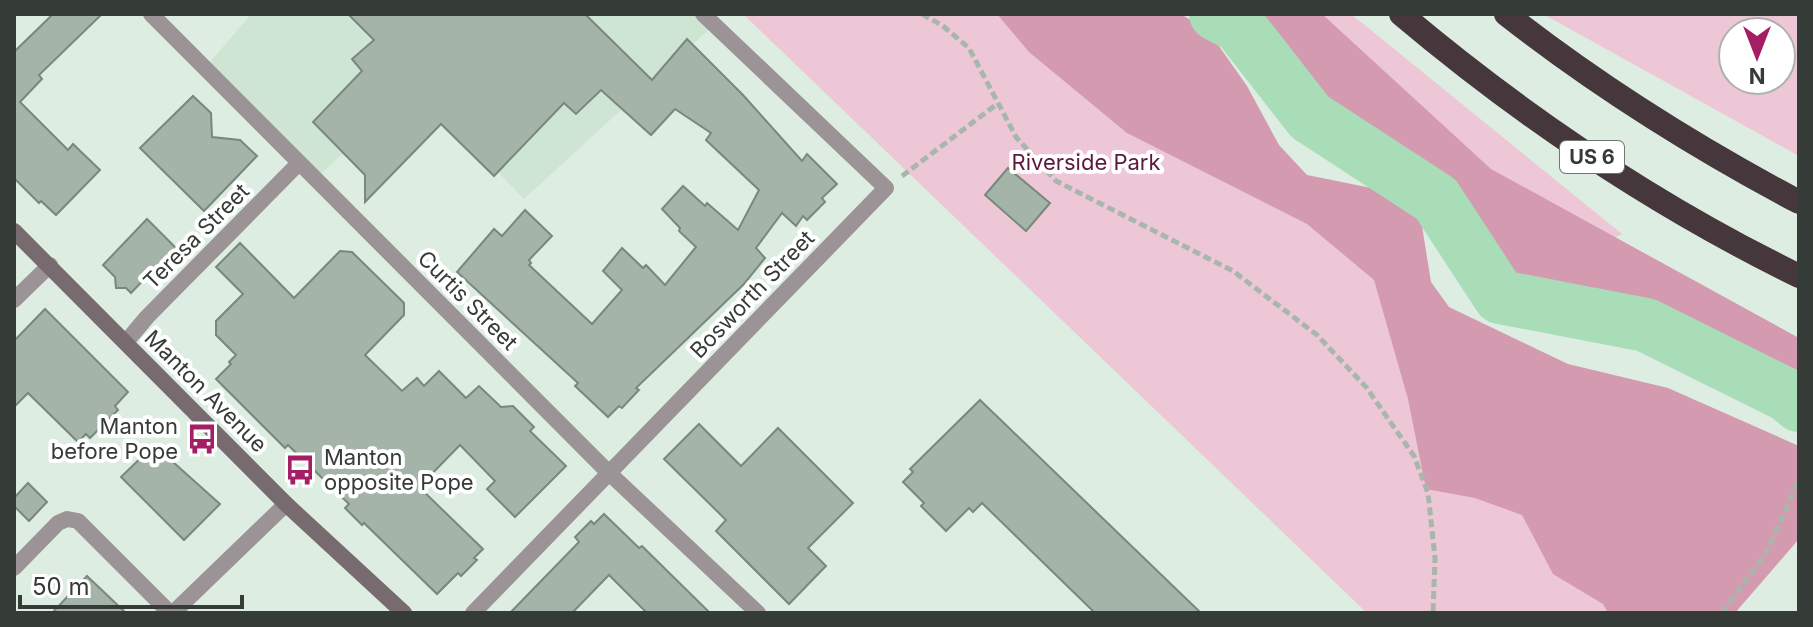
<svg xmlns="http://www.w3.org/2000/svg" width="1813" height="627" viewBox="0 0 1813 627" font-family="Inter,sans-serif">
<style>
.built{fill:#cee5d4}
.green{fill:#edc7d5;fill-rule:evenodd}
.forest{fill:#d49ab0}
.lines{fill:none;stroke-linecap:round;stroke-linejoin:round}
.river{stroke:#a8ddb8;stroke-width:54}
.building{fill:#a5b4a9;stroke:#79877d;stroke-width:2}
.path{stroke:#a9b6ac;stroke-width:5;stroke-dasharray:8 4;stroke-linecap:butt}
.service{stroke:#9b9396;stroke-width:16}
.minor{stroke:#9b9396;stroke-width:16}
.secondary{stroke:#776b6f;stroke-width:16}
.motorway{stroke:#46373d;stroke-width:24}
.labels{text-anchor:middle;stroke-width:8;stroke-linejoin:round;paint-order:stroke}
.shield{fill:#fff;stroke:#727672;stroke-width:2}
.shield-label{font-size:20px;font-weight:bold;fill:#353b36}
.park-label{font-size:22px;fill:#5d193a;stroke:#fff}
.street-label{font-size:22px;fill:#353b36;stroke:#fff}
.poi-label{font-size:22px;fill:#353b36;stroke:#fff;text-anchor:end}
</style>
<rect width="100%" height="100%" fill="#ddede1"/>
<!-- built -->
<polygon class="built" points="251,14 710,14 718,21 524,199 414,85 319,176 205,68"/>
<!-- green -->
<g class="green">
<polygon points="743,14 1092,14 1361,254 1725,613 1367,613"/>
<polygon points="1267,14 1351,14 1622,234 1528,277"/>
<path d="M1543,14H1799V156ZM1733,32H1781V80H1733Z"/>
</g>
<!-- forest -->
<g class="forest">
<polygon points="997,14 1181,14 1209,32 1247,86 1279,145 1307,175 1401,194 1422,226 1431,282 1449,307 1568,364 1668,388 1799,446 1799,539 1735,613 1608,613 1603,604 1553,574 1522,515 1475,498 1426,489 1408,399 1374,280 1307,224 1127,133 1029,52"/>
<polygon points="1226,14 1322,14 1491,169 1799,338 1799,393 1563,310 1480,250 1435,203 1344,132"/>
</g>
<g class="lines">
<!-- river -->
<polyline class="river" points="1216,14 1239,26 1310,117 1436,199 1500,297 1646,325 1787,395 1799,405"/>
</g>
<!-- building -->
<g class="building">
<polygon points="53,14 102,14 39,75 42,79 20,102 68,150 73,144 100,170 56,215 41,201 39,203 14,178 14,52"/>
<polygon points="348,14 585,14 652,80 687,39 743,95 802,161 807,154 837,184 822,198 825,202 807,220 803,216 796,226 782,213 756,248 765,258 744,284 636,388 639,390 622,408 619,406 608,417 575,386 578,383 457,272 494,229 502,236 525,210 552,236 529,260 531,263 529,265 592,324 622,290 603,271 622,248 643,268 646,265 665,285 696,247 679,231 680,228 662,209 683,186 705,206 707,203 738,230 759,190 706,140 711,133 675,109 651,135 601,90 576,114 564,103 494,176 441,124 365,202 365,175 313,122 362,71 352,59 374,40"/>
<polygon points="193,96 211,113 212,137 240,140 257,156 204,211 140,148"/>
<polygon points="1008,168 1050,203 1026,231 985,195"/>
<polygon points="147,219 179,251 155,276 151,272 131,293 126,288 116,288 115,277 103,265"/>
<polygon points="240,243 294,298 340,251 352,252 404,303 404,315 365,355 402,391 417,378 424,386 439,371 466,398 479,386 501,407 513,406 534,427 530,431 566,466 515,517 487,489 495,481 460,445 419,487 483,549 474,558 477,560 461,576 458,573 437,594 364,523 362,525 345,508 349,504 288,445 285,448 216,379 231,364 229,362 236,355 216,335 216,321 243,294 216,267"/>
<polygon points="45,309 128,392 115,406 118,410 90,438 86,434 78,442 28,393 14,407 14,341"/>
<polygon points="980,400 1201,613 1095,613 982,503 973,512 969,508 946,531 921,506 924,503 903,482 913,472 910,469"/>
<polygon points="699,424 741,466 778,428 853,503 808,548 826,566 789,604 716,531 726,520 664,459"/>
<polygon points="154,445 220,504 184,540 121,477"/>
<polygon points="28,483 47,502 29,521 14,506 14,498"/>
<polygon points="604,514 639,548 642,546 710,613 647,613 609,575 572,613 510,613 579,542 575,537 591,521 594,524"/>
<polygon points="87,576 126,613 52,613"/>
</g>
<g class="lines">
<!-- path -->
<g class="path">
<polyline points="922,14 943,26 969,48 1016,137 1056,181 1233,271 1317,335 1366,387 1414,456 1428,493 1435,558 1433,613"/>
<polyline points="902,176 997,104"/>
<polyline points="1722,613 1766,553 1799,480"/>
</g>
<!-- service -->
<polyline class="service" points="14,568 58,523 67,519 78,521 170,613"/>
<!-- minor -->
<g class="minor">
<polyline points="151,14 608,472 758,613"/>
<polyline points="14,300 50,265"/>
<polyline points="126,342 147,317 299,163"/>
<polyline points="173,613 286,504"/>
<polyline points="473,613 886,188 703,14"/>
</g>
<!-- secondary -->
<polyline class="secondary" points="14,231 286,504 404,613"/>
<!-- motorway -->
<g class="motorway">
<path d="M1401,14C1522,116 1656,206 1799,276"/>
<path d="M1506,14C1598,86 1697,148 1799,202"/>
</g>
</g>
<!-- icons -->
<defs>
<g id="bus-bare" transform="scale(2.4)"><path d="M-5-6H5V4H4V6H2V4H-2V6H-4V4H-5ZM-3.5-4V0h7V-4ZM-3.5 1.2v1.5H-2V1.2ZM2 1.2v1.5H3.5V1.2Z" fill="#a51d65" stroke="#fff" stroke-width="2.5" paint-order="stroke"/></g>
</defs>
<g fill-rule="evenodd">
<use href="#bus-bare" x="202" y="439"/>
<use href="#bus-bare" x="300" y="470"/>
</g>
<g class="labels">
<!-- shield labels -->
<rect class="shield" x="1560" y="141" width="64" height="32" rx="6"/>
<g class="shield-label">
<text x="1592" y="164">US 6</text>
</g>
<!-- park labels -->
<g class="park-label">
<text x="1086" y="170">Riverside Park</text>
</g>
<!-- street labels -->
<g class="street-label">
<text transform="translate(196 236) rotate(-45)" y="8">Teresa Street</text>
<text transform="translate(752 294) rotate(-46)" y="8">Bosworth Street</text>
<text transform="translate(468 300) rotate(45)" y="8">Curtis Street</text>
<text transform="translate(206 391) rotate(45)" y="8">Manton Avenue</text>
</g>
<!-- poi labels -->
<g class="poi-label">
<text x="178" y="434">Manton<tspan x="178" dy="25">before Pope</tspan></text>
<text x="324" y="465" text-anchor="start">Manton<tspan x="324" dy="25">opposite Pope</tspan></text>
</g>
</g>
<!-- border -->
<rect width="1813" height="627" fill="none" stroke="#353b36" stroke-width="32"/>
<!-- north arrow -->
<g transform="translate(1757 56) rotate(180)"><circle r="38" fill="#ffffff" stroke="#aeb1af" stroke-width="2"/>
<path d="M0-6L14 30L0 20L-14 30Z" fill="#a51d65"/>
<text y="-12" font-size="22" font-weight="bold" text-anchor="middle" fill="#353b36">N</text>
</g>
<!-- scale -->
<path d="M20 595v12h222v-12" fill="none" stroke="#353b36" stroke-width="4"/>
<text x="32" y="595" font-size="24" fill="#353b36" stroke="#ffffff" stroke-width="6" paint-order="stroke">50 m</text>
</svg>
